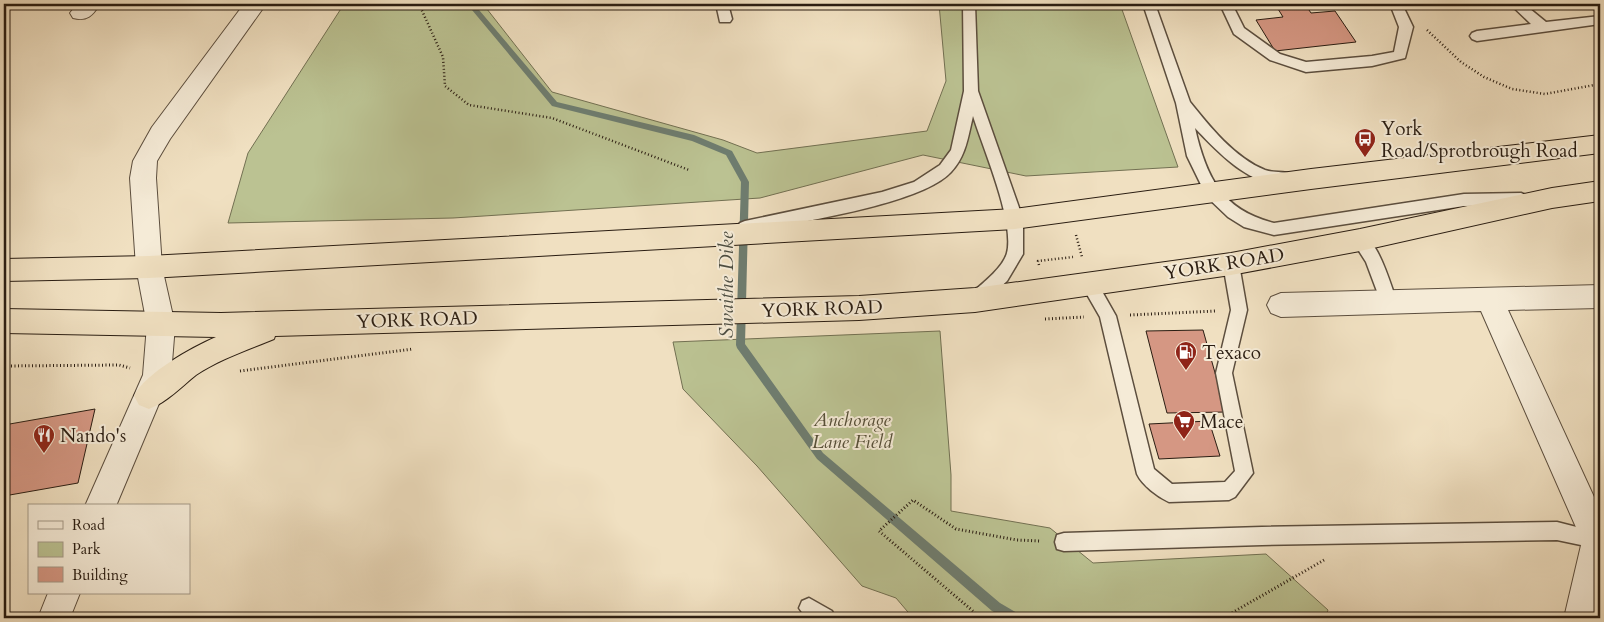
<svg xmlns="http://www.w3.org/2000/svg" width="1604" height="622" viewBox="0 0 1604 622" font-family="Cardo,serif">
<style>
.green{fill:#bbc292;stroke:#727052}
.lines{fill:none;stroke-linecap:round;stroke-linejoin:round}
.stream{fill:#6e7d70;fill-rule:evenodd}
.building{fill:#d59783;stroke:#2a1d12}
.service-casing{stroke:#5c4e3e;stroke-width:3}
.minor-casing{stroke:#5c4e3e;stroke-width:2}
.trunk-casing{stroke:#2a1d12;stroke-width:2}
.path-far1{stroke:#2a1d12;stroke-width:2.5;stroke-dasharray:1 2.5;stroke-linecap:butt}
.path{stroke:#2a1d12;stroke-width:3;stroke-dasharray:1 2.5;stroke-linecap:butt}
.service{fill:#f5ebd7;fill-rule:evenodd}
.minor{fill:#f5ebd7;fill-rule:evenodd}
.trunk{fill:#f0e0c1;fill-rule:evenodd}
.labels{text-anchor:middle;stroke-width:4;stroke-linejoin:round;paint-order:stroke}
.poi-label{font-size:19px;fill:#2a1d12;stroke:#f5ebd7;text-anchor:start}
.street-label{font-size:19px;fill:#2a1d12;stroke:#f5ebd7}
.park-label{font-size:19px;font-style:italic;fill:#564f38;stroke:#f5ebd7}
.water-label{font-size:20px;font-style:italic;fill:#4c4d41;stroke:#f5ebd7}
</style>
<rect width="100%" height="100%" fill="#f0e0c1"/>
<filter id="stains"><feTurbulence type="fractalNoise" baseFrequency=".004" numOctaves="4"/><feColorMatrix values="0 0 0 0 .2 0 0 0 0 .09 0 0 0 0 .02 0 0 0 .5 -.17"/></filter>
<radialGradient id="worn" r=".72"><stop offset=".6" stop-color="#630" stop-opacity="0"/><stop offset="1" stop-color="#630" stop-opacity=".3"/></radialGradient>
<!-- green -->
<g class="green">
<polygon points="344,4 483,4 552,92 723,140 757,153 927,131 946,81 939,4 1120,4 1178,167 1026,176 923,155 760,198 453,218 228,223 248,153"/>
<polygon points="940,331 951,475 951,511 1050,528 1093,563 1266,554 1328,610 1325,618 913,618 896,598 862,586 757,466 683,389 673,342"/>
</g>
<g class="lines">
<!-- stream -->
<polygon class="stream" points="467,4 474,4 557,102 694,135 732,151 749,182 745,344 823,453 1000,603 1019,614 1020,618 1005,618 992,611 817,459 737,348 736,345 741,182 726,155 692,141 552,106"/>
</g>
<!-- building -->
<g class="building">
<polygon points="1275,4 1305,4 1311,13 1335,11 1356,42 1275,51 1256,20 1283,17"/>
<polygon points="1203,330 1226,412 1167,413 1146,331"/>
<polygon points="95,409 78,483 4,496 4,425"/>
<polygon points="1209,421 1220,456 1159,459 1149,424"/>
</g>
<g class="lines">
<!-- service casing -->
<g class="service-casing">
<g id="service">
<polygon points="716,4 728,4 732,19 730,22 720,22"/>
<path d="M963,4H975L978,91L1023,219V254L1007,281L981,305L975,307L969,305L967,300L969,295C981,285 1003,268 1007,253C1015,222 983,148 973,116C968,137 966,156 951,172C921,205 792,223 745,233L740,231L737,227L740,223L745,221L882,192L914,182L940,165L951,150L964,91Z"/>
<path d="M1143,4H1155L1190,102C1210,127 1235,158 1265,170C1274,173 1283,171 1292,174L1294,178L1292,182C1256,194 1217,151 1195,128C1206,177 1222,210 1274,223L1464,194L1521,193L1526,195L1529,199L1526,203L1521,205L1464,206L1274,235L1244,227L1228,217L1207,197L1187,156L1176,103Z"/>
<polygon points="1220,4 1232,4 1244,28 1280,54 1306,62 1372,56 1394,52 1399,27 1390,4 1402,4 1413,27 1405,58 1372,66 1306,72 1270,60 1234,34"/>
<polygon points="1510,4 1524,4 1546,22 1600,16 1600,24 1477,41 1472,39 1470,36 1472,33 1477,31 1531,24"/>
<path d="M1360,234C1379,240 1390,284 1397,302L1395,307L1389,309L1383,307L1381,302L1366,262L1352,240L1355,236Z"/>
<path d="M1231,257L1237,259L1239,264L1247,310L1232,373L1253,473L1235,497L1229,500L1169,502C1158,497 1142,485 1137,474L1100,317L1081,284L1083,279L1089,277L1095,279L1116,316L1154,469L1172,484L1225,482L1235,471L1216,373L1231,310L1223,264L1225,259Z"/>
<polygon points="1557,522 1600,533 1600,549 1557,540 1262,545 1064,551 1057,549 1055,542 1057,535 1064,533 1262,527"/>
<polygon points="809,598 832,611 835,618 806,618 799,608 802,601"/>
</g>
</g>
<!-- minor casing -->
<g class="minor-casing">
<g id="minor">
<path d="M77,4H100C93,15 87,22 73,18L70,13Z"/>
<polygon points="244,4 266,4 170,139 157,161 156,178 162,267 175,325 171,375 116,506 85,506 143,375 147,325 136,267 130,178 133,161 152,127"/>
<polygon points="1600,285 1600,308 1508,310 1600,510 1600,602 1597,618 1564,618 1582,541 1481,311 1281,317 1271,313 1267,305 1271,297 1281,293"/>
<polygon points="48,593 80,593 70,618 38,618"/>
</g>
</g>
<!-- trunk casing -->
<g class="trunk-casing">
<g id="trunk">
<polygon points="1600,135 1600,153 1311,189 1015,229 149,278 4,281 4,259 149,256 1015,209 1311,169"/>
<path d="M1600,181V201L1552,208L1360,251L1231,275L975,312L859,320L275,336L274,339C248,350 220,359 196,375C181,387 167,402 149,409L139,405L134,396C145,373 193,347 216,337L4,333V309L221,313L859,296L975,288L1231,253L1360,229L1552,188Z"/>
</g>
</g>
<!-- path-far1 -->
<g class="path-far1">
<polyline points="419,4 443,57 445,86 469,105 552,118 689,170"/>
<polyline points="1427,30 1461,62 1484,77 1512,89 1545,94 1600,84"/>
<polyline points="1076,235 1082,257"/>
<polyline points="1039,265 1038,261 1073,257"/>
</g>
<!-- path -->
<g class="path">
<polyline points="1130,315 1216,311"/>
<polyline points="1045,319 1084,317"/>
<polyline points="4,366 119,365 130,368"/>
<polyline points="240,371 413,349"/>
<polyline points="981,618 879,531 913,500 956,529 1017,540 1041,541"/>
<polyline points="1223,618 1324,560"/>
</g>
<!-- service -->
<use href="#service" class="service"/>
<!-- minor -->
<use href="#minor" class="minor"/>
<!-- trunk -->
<use href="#trunk" class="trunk"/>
</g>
<!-- icons -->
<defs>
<g id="bus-pin" transform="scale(1.125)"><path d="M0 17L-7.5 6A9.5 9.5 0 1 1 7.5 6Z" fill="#8f2418" stroke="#f5ebd7"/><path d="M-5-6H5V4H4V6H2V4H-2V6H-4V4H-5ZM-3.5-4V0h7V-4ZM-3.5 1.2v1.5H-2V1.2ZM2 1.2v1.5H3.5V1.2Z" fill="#fff"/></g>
<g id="fuel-pin" transform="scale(1.125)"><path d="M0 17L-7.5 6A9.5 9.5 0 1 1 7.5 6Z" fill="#8f2418" stroke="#f5ebd7"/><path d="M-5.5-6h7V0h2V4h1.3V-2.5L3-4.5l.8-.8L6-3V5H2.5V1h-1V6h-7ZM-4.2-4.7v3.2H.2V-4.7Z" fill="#fff"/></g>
<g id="supermarket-pin" transform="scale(1.125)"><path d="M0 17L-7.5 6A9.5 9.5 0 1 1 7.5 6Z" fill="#8f2418" stroke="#f5ebd7"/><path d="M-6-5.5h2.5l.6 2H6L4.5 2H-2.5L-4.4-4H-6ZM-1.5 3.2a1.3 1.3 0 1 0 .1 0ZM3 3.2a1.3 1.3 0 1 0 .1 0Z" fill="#fff"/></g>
<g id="restaurant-pin" transform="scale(1.125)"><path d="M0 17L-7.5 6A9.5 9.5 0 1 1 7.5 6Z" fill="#8f2418" stroke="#f5ebd7"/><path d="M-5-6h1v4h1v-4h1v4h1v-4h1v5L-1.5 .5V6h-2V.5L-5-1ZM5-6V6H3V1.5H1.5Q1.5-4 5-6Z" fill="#fff"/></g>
</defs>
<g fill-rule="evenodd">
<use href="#bus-pin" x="1365" y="139"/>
<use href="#fuel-pin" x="1186" y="352"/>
<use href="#supermarket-pin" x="1184" y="421"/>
<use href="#restaurant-pin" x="44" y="435"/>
</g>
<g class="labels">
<!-- poi labels -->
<g class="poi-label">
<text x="1381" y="135">York<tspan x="1381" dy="22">Road/Sprotbrough Road</tspan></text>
<text x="1202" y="359">Texaco</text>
<text x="1200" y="428">Mace</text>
<text x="60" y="442">Nando's</text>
</g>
<!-- street labels -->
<g class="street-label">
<text transform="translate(1224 263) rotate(-9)" y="7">YORK ROAD</text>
<text transform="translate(822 308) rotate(-2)" y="7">YORK ROAD</text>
<text transform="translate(417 319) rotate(-2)" y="7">YORK ROAD</text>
</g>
<!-- park labels -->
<g class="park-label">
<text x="852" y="426">Anchorage<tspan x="852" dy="22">Lane Field</tspan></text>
</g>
<!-- water labels -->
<g class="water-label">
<text transform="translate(726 285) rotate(-90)" y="7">Swaithe Dike</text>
</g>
</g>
<!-- margin -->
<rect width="1604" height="622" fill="none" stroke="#f0e0c1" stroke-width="20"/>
<rect x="5" y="5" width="1594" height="612" fill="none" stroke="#2a1d12" stroke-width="2.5"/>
<rect x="10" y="10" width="1584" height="602" fill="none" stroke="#2a1d12"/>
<!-- legend -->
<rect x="28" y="504" width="162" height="90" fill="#f5ebd7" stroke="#a49988"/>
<rect x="38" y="521" width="25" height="8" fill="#f5ebd7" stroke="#a49988"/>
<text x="72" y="530" font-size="15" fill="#2a1d12">Road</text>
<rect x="38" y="542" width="25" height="15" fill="#bbc292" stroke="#a49988"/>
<text x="72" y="554" font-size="15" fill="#2a1d12">Park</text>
<rect x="38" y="567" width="25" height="15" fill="#d59783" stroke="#a49988"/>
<text x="72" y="580" font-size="15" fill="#2a1d12">Building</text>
<rect width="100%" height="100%" filter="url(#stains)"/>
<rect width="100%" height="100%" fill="url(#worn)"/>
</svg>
